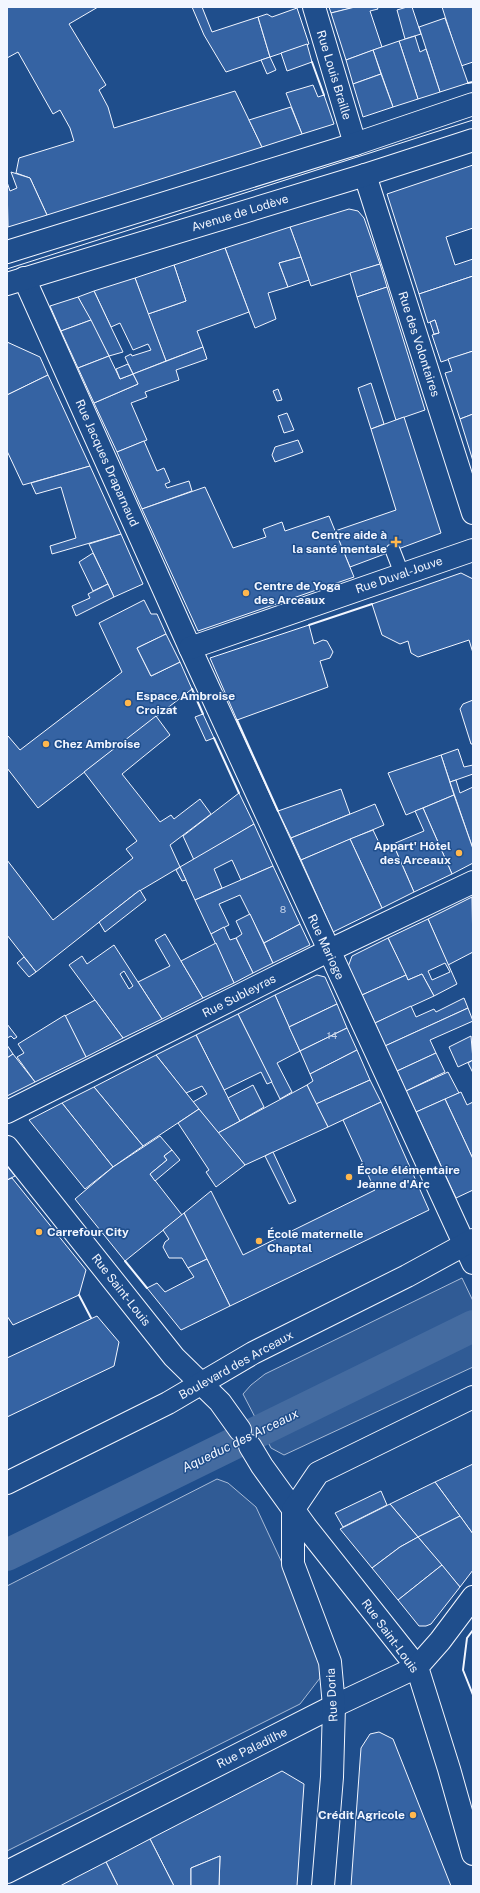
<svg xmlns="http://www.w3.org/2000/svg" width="480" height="1893" viewBox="0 0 480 1893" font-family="'Public Sans',sans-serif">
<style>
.built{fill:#305b95;stroke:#a8bbd7}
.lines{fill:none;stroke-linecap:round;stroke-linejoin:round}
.canal{stroke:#446ba0;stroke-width:32}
.building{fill:#3563a3;stroke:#f2f6ff;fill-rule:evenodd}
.lane-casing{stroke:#f2f6ff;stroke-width:16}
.street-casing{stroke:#f2f6ff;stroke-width:24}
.secondary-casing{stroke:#f2f6ff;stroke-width:24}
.lane{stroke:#1f4e8c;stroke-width:14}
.street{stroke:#1f4e8c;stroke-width:22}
.secondary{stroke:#1f4e8c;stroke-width:22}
.tram{stroke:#f2f6ff;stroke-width:1}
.wall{stroke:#f2f6ff;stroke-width:2}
.poi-dot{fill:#ffb74d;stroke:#1f4e8c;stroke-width:1.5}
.labels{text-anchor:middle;stroke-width:3;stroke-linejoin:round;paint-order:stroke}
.number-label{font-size:10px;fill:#c3d1e8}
.street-label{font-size:12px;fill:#f2f6ff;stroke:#1f4e8c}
.poi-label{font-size:12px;font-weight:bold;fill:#f2f6ff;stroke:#1f4e8c;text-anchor:start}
.water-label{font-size:13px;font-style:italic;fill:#f2f6ff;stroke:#1f4e8c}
</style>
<rect width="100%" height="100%" fill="#1f4e8c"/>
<!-- built -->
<g class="built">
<polygon points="462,1278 473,1301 473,1367 284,1455 271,1448 243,1394 251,1385 265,1374"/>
<polygon points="217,1479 228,1483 256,1507 283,1565 320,1658 320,1678 300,1704 7,1851 7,1586"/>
</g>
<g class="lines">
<!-- canal -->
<polyline class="canal" points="7,1555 473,1326"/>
</g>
<!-- building -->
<g class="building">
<polygon points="7,7 98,7 69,24 106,85 99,90 108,107 114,128 235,91 262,147 47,215 30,178 16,173 19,158 74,141 70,128 60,110 53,114 18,52 7,58"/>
<polygon points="192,7 202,7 212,32 258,17 270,57 226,72 204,35"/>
<polygon points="329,7 355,7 331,13"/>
<polygon points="355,7 377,7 378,9 370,11 382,47 346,60 331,13"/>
<polygon points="407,7 412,7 421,34 405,39 397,10"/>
<polygon points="442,7 473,7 473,62 461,66"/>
<polygon points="297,8 309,44 270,57 258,17 267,14 272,17"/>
<polygon points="445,18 468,83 440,92 419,27"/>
<polygon points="415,36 420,52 426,49 440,92 418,99 399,41"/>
<polygon points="399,41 418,99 393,107 373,50"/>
<polygon points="307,44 312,62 287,71 281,53"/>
<polygon points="373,50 381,74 353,84 346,60"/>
<polygon points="270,57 276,70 267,74 261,60"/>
<polygon points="381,74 393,107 363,117 353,84"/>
<polygon points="313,85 318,97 324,95 334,124 302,134 286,93"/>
<polygon points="291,107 302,134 262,147 249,120"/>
<polygon points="473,165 473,228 446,237 455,265 473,259 473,276 419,294 387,194"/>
<polygon points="11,172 30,178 47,215 8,227 7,182 10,191 17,188"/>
<polygon points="349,209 358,211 364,218 380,264 311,286 290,227"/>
<polygon points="290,227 301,257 279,263 288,287 268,293 276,319 255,328 225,248"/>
<polygon points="225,248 249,312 197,331 203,347 166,361 148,314 186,301 174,265"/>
<polygon points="301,257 309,280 288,287 279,263"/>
<polygon points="380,264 387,287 357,297 350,273"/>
<polygon points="174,265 186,301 148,314 135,278"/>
<polygon points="473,276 473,351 441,362 432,335 439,333 435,320 428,323 419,294"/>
<polygon points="135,278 166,361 133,374 125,357 131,354 132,356 151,350 148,344 133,350 120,323 111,327 94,291"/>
<polygon points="387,287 425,410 396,420 357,297"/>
<polygon points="94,291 111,327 123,352 109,356 78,297"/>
<polygon points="78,297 91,320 61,331 50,306"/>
<polygon points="91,320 109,356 78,368 61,331"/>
<polygon points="435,320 439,333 434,334 430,322"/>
<polygon points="7,342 40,357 48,375 7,395"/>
<polygon points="203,347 207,359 176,370 179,380 145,392 147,397 131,403 147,440 117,452 94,403 138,384 133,374"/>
<polygon points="473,351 473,414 460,419 445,373 452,371 448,359"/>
<polygon points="109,356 120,379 133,374 138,384 94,403 78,368"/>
<polygon points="128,364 133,374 120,379 116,369"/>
<polygon points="48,375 90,466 23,485 7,451 7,395"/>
<polygon points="371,383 384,424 371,429 358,388"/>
<polygon points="278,389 282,400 277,401 273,391"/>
<polygon points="287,413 294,430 284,433 278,416"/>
<polygon points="473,414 473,461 460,419"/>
<polygon points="404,417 441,533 350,567 335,531 396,510 371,429"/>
<polygon points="298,440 303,452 275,462 272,455 275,447"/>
<polygon points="144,441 157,471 164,468 170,482 165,484 167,488 189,481 192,491 142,509 117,452"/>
<polygon points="90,466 121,534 52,554 50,546 76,538 61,487 36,494 31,483"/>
<polygon points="205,487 233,548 266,537 263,529 282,522 285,531 329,516 354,577 198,631 142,509"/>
<polygon points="121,534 143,584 114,597 89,544"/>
<polygon points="93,553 108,584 93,591 79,562"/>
<polygon points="461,573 473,579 473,653 469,640 418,657 411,653 408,641 400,644 382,635 372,604"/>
<polygon points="108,584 114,597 76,616 72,606 90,598 88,594"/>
<polygon points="144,600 151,614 157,614 166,634 137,648 151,676 180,662 192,689 38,808 7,768 7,736 8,736 20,750 122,672 99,623"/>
<polygon points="309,625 314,644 323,640 327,641 333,652 330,658 320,661 328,687 237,720 210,658"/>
<polygon points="166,634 180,662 151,676 137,648"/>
<polygon points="473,700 473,744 471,744 460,709 463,704"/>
<polygon points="203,714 214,738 206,741 195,717"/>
<polygon points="156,716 170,735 122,774 160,822 171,815 174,819 200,799 211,814 170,845 180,867 136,893 36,972 7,935 7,860 53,920 133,858 126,849 137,841 84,772"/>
<polygon points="458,749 464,767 473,765 473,774 450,782 441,755"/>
<polygon points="441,755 454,795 406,815 388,773"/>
<polygon points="456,780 460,793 473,787 473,849 450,782"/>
<polygon points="341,789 350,814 291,838 278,811"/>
<polygon points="239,793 254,824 194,860 183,836"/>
<polygon points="454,795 473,849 473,863 452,874 423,808"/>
<polygon points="375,804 384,825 301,860 291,838"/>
<polygon points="423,808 452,874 414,892 393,844 424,831 415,811"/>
<polygon points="254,824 273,866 241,880 232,860 214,869 222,888 195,900 180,867"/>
<polygon points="373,830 382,849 393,844 414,892 382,908 350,839"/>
<polygon points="350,839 382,908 333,932 301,860"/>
<polygon points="273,866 300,924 264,943 240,895 219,904 229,925 211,934 195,900"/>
<polygon points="180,867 186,880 182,881 176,870"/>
<polygon points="140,890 146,900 105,932 99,922"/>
<polygon points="472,897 473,952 448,965 428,919"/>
<polygon points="250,914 273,963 253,973 236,938 242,934 236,921"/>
<path d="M428,919L457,984L434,996L422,974L408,980L388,938ZM445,963L450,972L432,980L428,971Z"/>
<polygon points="300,924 310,945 273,963 264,943"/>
<polygon points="224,927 230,940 236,938 253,973 234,983 211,934"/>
<polygon points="165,934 203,998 162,1019 138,982 170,966 155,940"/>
<polygon points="388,938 406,975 362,995 348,967 352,956"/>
<polygon points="216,943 234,983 203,998 181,961"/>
<path d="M114,945L162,1019L123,1038L69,965L82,956L87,964ZM124,971L133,986L129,989L120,974Z"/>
<polygon points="24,957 36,972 29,977 17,963"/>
<polygon points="422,974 434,996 375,1023 362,995 406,975 408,980"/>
<polygon points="317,975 325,977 337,1004 289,1027 275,995"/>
<polygon points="275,995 300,1051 277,1063 292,1092 280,1099 238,1014"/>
<polygon points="464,998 468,1008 385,1046 375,1023 411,1006 416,1017 434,1009 436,1012"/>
<polygon points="95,1000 123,1038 86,1057 65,1016"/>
<polygon points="337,1004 347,1028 300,1051 289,1027"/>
<polygon points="468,1008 473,1021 430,1040 436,1053 397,1071 385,1046"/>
<polygon points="238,1014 272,1082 267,1084 261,1072 224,1090 196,1035"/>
<polygon points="65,1015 86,1057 35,1082 17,1057 24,1053 18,1044"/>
<polygon points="7,1024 17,1037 14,1039 11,1036 7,1038"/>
<polygon points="347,1028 357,1050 310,1074 300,1051"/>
<polygon points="196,1035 240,1121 218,1133 193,1102 207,1094 202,1086 186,1093 156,1055"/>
<polygon points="471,1036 473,1060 458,1067 449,1047"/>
<polygon points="7,1045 13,1054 7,1058"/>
<polygon points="357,1050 370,1080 316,1104 307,1085 313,1081 310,1074"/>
<polygon points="436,1053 445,1072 406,1091 397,1071"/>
<polygon points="13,1054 35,1082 7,1096 7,1058"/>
<polygon points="156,1055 199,1109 143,1146 94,1087"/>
<polygon points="473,1060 473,1073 468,1063"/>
<polygon points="448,1072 459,1093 416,1112 406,1091"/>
<polygon points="370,1080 381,1102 328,1127 316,1104"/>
<polygon points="253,1085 264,1107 240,1121 228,1098"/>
<polygon points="307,1085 328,1127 245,1165 218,1133"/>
<polygon points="94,1087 143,1146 113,1167 62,1103"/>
<polygon points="461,1092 467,1105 473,1102 473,1159 445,1099"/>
<polygon points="445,1099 473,1159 473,1190 456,1198 416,1112"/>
<polygon points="381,1102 429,1210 230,1306 184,1213 211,1191 243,1255 375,1190 343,1120"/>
<polygon points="62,1103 113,1167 85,1189 29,1120"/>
<polygon points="199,1109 245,1165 216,1187 206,1172 209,1170 178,1123"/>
<polygon points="160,1136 172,1150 164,1156 167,1160 150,1174 182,1215 125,1261 75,1199 113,1167"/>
<polygon points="172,1150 180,1160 155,1181 150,1174 167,1160 164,1156"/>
<polygon points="273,1152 296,1201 289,1204 265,1156"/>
<polygon points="7,1166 15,1176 7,1180"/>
<polygon points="12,1178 86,1270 79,1295 13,1325 7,1316 7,1180"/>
<polygon points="184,1213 207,1259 188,1268 182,1258 169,1258 163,1247 165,1242 169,1239 163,1230"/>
<polygon points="207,1259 230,1306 181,1330 147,1288 157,1283 165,1292 194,1277 188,1268"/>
<polygon points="97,1316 119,1342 114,1366 7,1417 7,1358"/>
<polygon points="473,1464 473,1534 435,1482"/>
<polygon points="435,1482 460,1516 418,1537 390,1504"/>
<polygon points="381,1491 387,1505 343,1527 335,1513"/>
<polygon points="390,1504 418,1537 400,1547 372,1568 340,1529"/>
<polygon points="460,1516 473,1534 473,1570 460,1587 418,1537"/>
<polygon points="418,1537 442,1565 398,1600 372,1568 400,1547"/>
<polygon points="442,1565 460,1587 431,1624 426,1626 419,1626 398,1600"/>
<polygon points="379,1732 393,1739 451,1886 351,1886 361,1748 370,1734"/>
<polygon points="282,1771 304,1784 297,1886 219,1886 220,1856 191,1868 191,1886 174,1886 150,1839"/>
<polygon points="150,1839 174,1886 118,1886 106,1862"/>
<polygon points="220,1856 219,1886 191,1886 191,1868"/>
<polygon points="106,1862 118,1886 60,1886 75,1878"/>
</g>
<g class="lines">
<!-- lane casing -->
<g class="lane-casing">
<polyline id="lane" points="393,551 402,574"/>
</g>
<!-- street casing -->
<g class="street-casing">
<g id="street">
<polyline points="314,7 355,144"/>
<polyline points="365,175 473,513"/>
<polyline points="7,252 355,144 473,104"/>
<polyline points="24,278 190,648 473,1263"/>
<polyline points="7,284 365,175 473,140"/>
<polyline points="190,648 473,550"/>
<polyline points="7,1112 328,951 473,882"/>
<polyline points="7,1147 174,1357 220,1402 240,1430"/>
<polyline points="7,1483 168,1403 253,1353 407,1276 473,1240"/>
<polyline points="7,1872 334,1706 417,1667 306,1527 262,1466 250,1446"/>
</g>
</g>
<!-- secondary casing -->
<g class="secondary-casing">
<g id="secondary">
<polyline points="473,1597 440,1641 417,1667 449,1769 473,1854"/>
<polyline points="323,1886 332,1777 334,1706 330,1662 293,1564 293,1510 318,1473 473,1397"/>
</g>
</g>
<!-- lane -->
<use href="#lane" class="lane"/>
<!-- street -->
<use href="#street" class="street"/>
<!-- secondary -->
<use href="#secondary" class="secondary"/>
<!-- tram -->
<polyline class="tram" points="7,269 473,120"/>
<!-- wall -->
<g class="wall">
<polyline points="312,62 324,95"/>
<polyline points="468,83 473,82"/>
<polyline points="309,625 372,604"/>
<polyline points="192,689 203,714"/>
<polyline points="237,720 278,811"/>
<polyline points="214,738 239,793"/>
<polyline points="125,1261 147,1288"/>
<polyline points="79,1295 91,1318"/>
<polyline points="473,1630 467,1638 463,1670 473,1695"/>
</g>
</g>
<!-- markers -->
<g class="poi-dot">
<path d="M394 536h4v4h4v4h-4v4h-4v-4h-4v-4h4z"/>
<circle cx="246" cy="593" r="4"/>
<circle cx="128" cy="703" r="4"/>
<circle cx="46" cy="744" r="4"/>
<circle cx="459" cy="853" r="4"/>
<circle cx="349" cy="1177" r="4"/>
<circle cx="39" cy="1232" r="4"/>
<circle cx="259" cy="1241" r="4"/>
<circle cx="413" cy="1815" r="4"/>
</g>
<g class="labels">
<!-- number labels -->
<g class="number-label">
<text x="283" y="913">8</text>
<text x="332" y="1039">14</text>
</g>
<!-- street labels -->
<g class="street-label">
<text transform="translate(334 75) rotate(73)" y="4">Rue Louis Braille</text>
<text transform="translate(240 213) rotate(-17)" y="4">Avenue de Lodève</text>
<text transform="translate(419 344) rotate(72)" y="4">Rue des Volontaires</text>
<text transform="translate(107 463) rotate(66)" y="4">Rue Jacques Draparnaud</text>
<text transform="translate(399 575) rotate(-19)" y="4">Rue Duval-Jouve</text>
<text transform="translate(326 947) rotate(65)" y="4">Rue Marioge</text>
<text transform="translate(239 996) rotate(-27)" y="4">Rue Subleyras</text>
<text transform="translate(121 1290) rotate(52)" y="4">Rue Saint-Louis</text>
<text transform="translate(236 1365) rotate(-29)" y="4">Boulevard des Arceaux</text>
<text transform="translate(390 1636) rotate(54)" y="4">Rue Saint-Louis</text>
<text transform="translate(332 1695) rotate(-93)" y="4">Rue Doria</text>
<text transform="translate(252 1748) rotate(-26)" y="4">Rue Paladilhe</text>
</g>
<!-- poi labels -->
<g class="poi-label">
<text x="387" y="539" text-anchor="end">Centre aide à<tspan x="387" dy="14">la santé mentale</tspan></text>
<text x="254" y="590">Centre de Yoga<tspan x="254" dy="14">des Arceaux</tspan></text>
<text x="136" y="700">Espace Ambroise<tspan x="136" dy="14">Croizat</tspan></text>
<text x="54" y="748">Chez Ambroise</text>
<text x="451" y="850" text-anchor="end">Appart' Hôtel<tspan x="451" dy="14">des Arceaux</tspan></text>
<text x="357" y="1174">École élémentaire<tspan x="357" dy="14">Jeanne d'Arc</tspan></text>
<text x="47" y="1236">Carrefour City</text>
<text x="267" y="1238">École maternelle<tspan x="267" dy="14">Chaptal</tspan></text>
<text x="405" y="1819" text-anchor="end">Crédit Agricole</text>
</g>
<!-- water labels -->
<g class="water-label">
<text transform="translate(240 1440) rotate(-26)" y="5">Aqueduc des Arceaux</text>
</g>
</g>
<!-- border -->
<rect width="480" height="1893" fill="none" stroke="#f2f6ff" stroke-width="16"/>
</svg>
